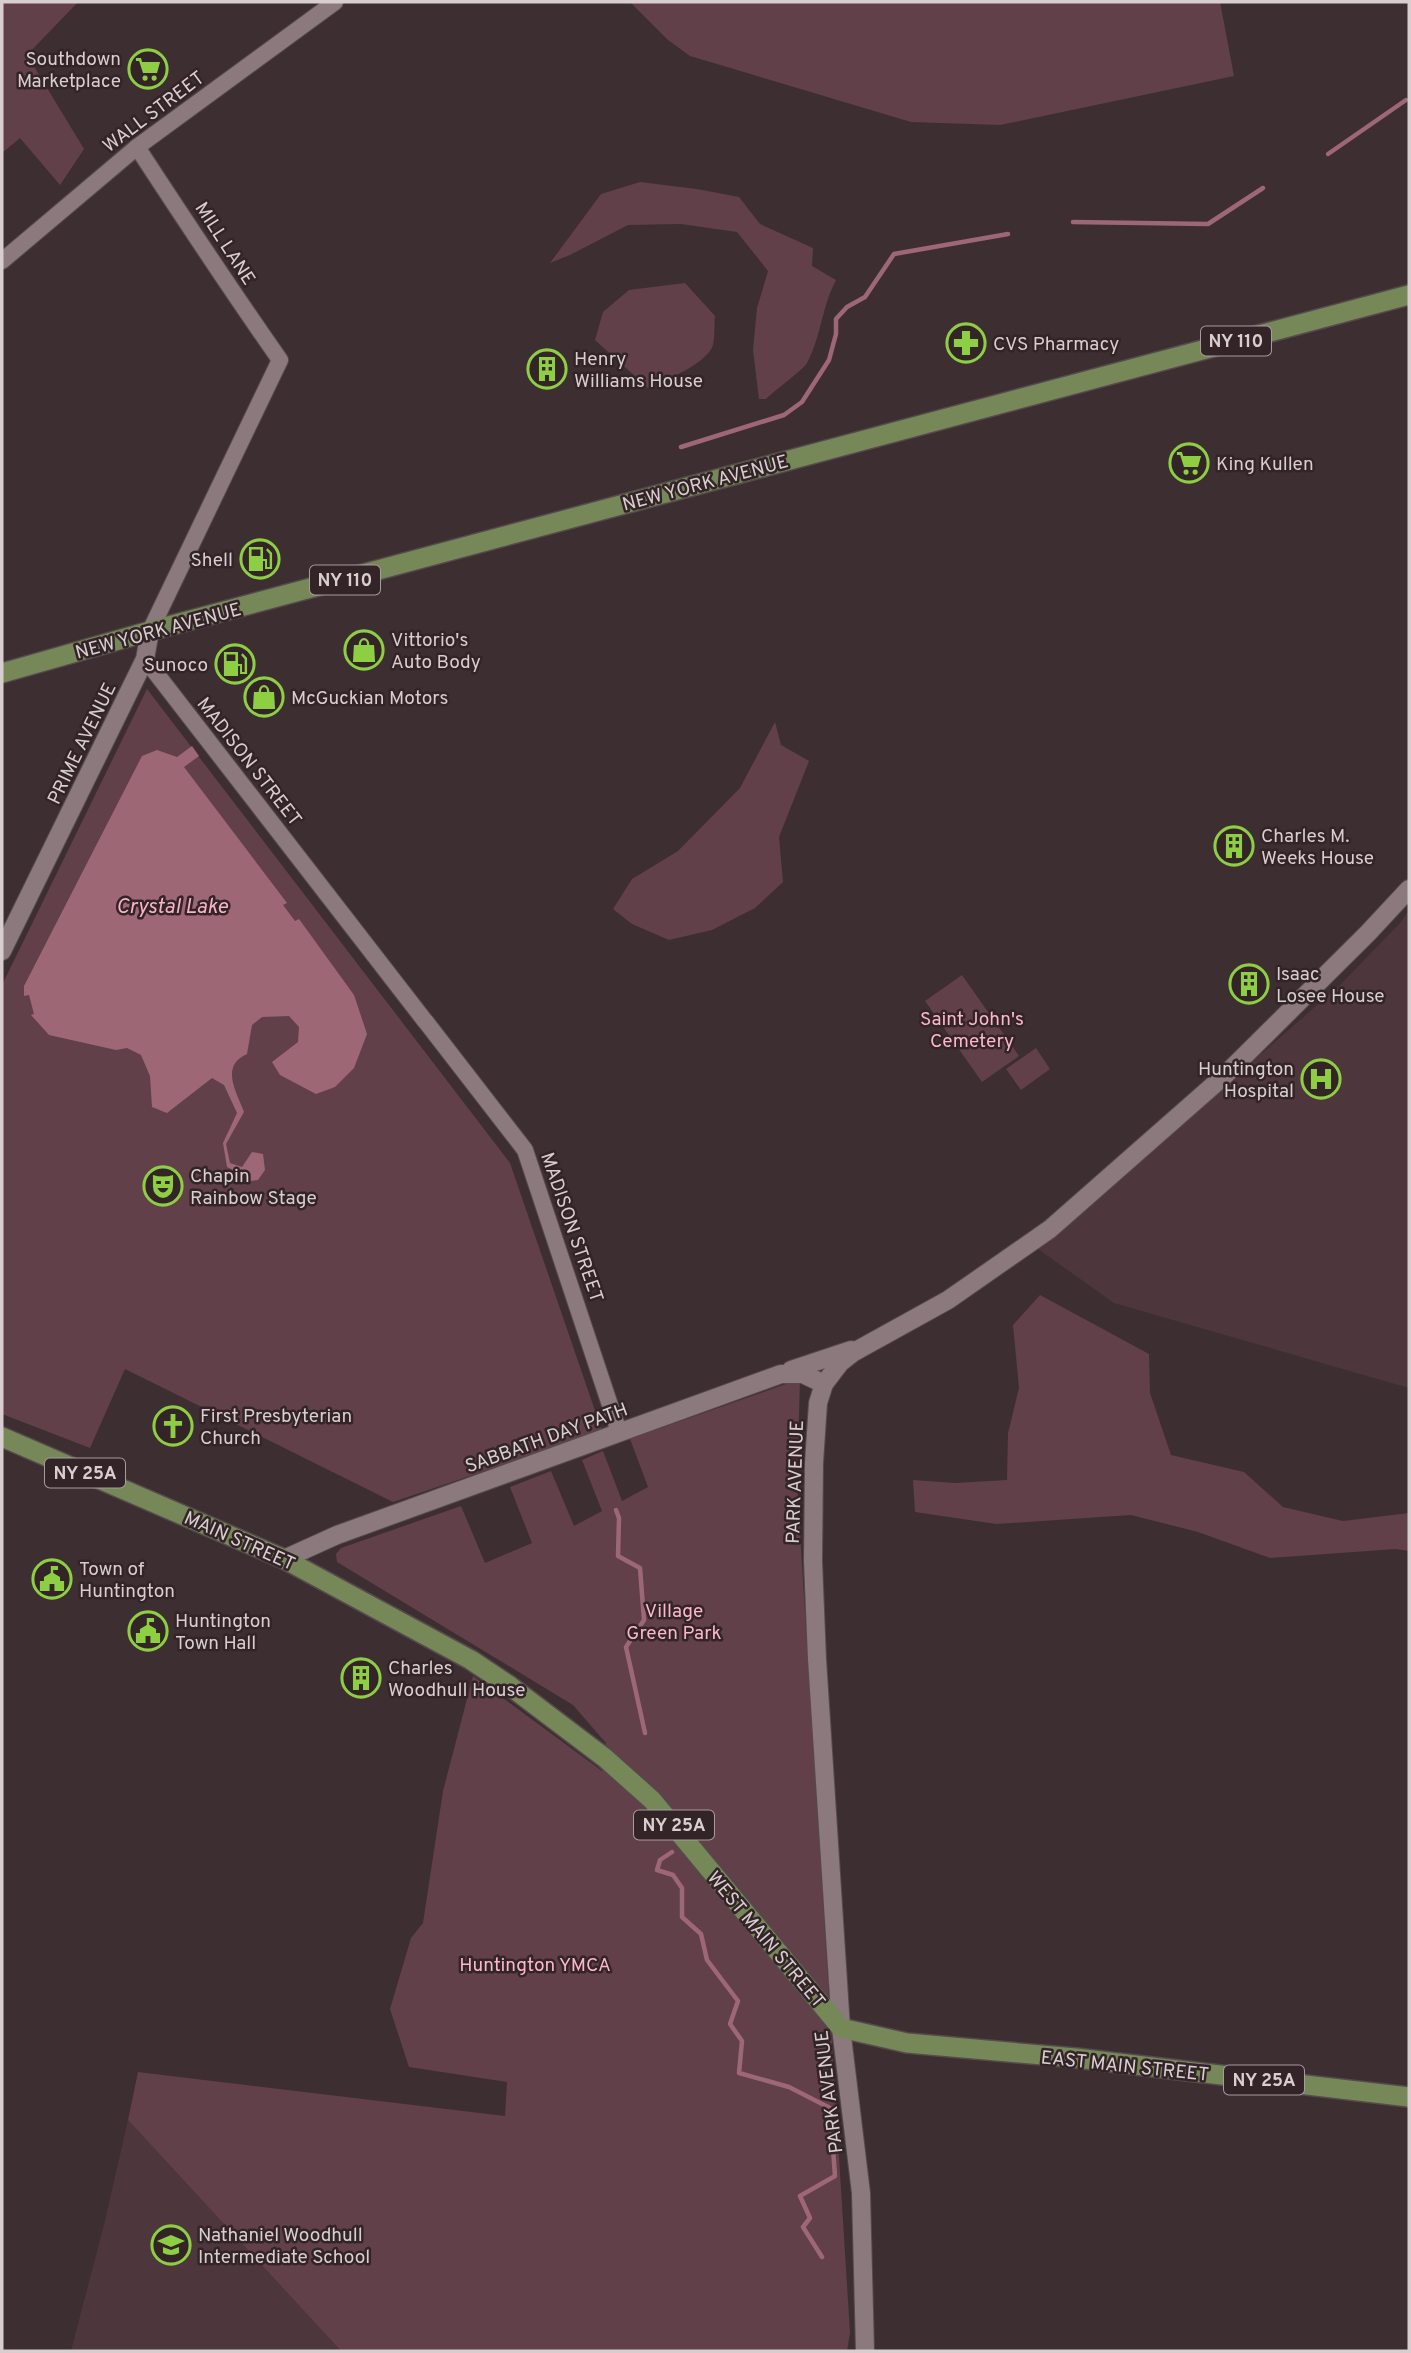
<svg xmlns="http://www.w3.org/2000/svg" width="1411" height="2353" viewBox="0 0 1411 2353" font-family="Overpass,sans-serif">
<style>
.built{fill:#4d373d}
.green{fill:#614049}
.water{fill:#9e6776}
.lines{fill:none;stroke-linecap:round;stroke-linejoin:round}
.stream{stroke:#9e6776;stroke-width:4.5}
.tertiary-casing{stroke:#564a4d;stroke-width:18}
.secondary-casing{stroke:#564a4d;stroke-width:20}
.primary-casing{stroke:#564a4d;stroke-width:22}
.tertiary{stroke:#8b797d;stroke-width:16}
.secondary{stroke:#8b797d;stroke-width:18}
.primary{stroke:#768758;stroke-width:19}
.labels{text-anchor:middle;stroke-width:5;stroke-linejoin:round;paint-order:stroke}
.shield{fill:#332428;stroke:#a69b9e;stroke-width:2}
.shield-label{font-size:18px;font-weight:bold;fill:#d8ced0}
.poi-label{font-size:19px;fill:#d8ced0;stroke:#332428;text-anchor:start}
.street-label{font-size:19px;fill:#d8ced0;stroke:#332428}
.park-label{font-size:19px;fill:#fcb7c9;stroke:#332428}
.water-label{font-size:21px;font-style:italic;fill:#f8b3c6;stroke:#332428}
</style>
<rect width="100%" height="100%" fill="#3d2e32"/>
<!-- built -->
<g class="built">
<polygon points="1409,910 1409,1388 1114,1303 1038,1249 1340,985 1402,921"/>
<polygon points="128,2120 341,2351 71,2351 105,2221"/>
</g>
<!-- green -->
<g class="green">
<polygon points="2,2 78,2 27,55 84,149 60,185 20,138 2,153"/>
<polygon points="630,2 1220,2 1234,76 1000,125 911,122 690,56 668,40"/>
<path d="M640,182L697,189L739,197L760,224L813,248L812,266L836,280C822,306 821,337 807,363C804,369 774,391 766,399H759L753,350L757,308L768,271L737,232L681,224L628,225L570,255L550,263L601,194Z"/>
<path d="M685,283L715,316C714,325 715,337 713,345C706,365 666,379 648,388L595,340L603,312L629,290Z"/>
<polygon points="147,689 510,1163 602,1431 393,1502 125,1369 90,1448 2,1414 2,985"/>
<polygon points="775,722 781,745 809,761 779,837 783,882 755,908 712,930 669,940 632,924 613,909 632,879 678,851 740,788"/>
<polygon points="962,975 1019,1056 982,1082 925,1001"/>
<polygon points="1036,1048 1050,1069 1021,1090 1006,1069"/>
<polygon points="1040,1295 1149,1354 1150,1393 1171,1455 1244,1472 1283,1507 1343,1521 1409,1513 1409,1551 1396,1549 1270,1558 1198,1532 1131,1515 996,1524 915,1512 913,1480 955,1483 1007,1480 1008,1433 1019,1388 1013,1325"/>
<polygon points="800,1379 797,1485 850,2333 847,2351 341,2351 128,2120 138,2072 505,2116 507,2082 409,2067 390,2009 411,1938 423,1923 443,1791 473,1676 602,1771 606,1743 573,1705 337,1562 336,1554 341,1548 461,1506 485,1563 532,1543 510,1487 551,1471 574,1526 602,1511 582,1460 603,1451 622,1501 648,1487 630,1439"/>
</g>
<!-- water -->
<path class="water" d="M192,746L199,756L184,767L287,903L283,905L295,921L299,919L354,995L367,1034L354,1068L335,1087L316,1094L280,1075L272,1062L298,1042L299,1027L289,1016L262,1017L252,1025L247,1054C220,1066 236,1091 244,1112L226,1144L230,1163L242,1167L252,1152L263,1154L265,1170L258,1180L243,1182L239,1173L227,1167L223,1143L237,1113L224,1085L212,1078L167,1113L152,1107L150,1076L141,1055L127,1048L116,1050L49,1035L31,1015L34,1014L29,995L24,996V986L142,756L157,750L177,757Z"/>
<g class="lines">
<!-- stream -->
<g class="stream">
<polyline points="1328,154 1406,100"/>
<polyline points="1073,222 1208,224 1263,188"/>
<polyline points="681,447 784,415 802,402 829,360 836,334 836,319 847,307 865,297 894,254 1008,234"/>
<polyline points="616,1510 619,1518 618,1556 640,1568 644,1620 626,1647 645,1733"/>
<polyline points="672,1852 660,1860 657,1870 673,1875 682,1888 682,1917 701,1934 707,1960 738,2001 730,2024 742,2041 739,2073 789,2087 830,2108 835,2176 800,2196 810,2218 803,2227 822,2257"/>
</g>
<!-- tertiary casing -->
<g class="tertiary-casing">
<g id="tertiary">
<path d="M137,147C184,219 231,290 280,360L150,631"/>
<polyline points="2,261 137,147 335,2"/>
<polyline points="145,659 425,1021"/>
<polyline points="426,1022 525,1150 619,1432"/>
</g>
</g>
<!-- secondary casing -->
<g class="secondary-casing">
<g id="secondary">
<polyline points="2,951 145,659 150,631"/>
<polyline points="791,1370 851,1350"/>
<polyline points="284,1559 337,1535 781,1374 803,1374 824,1384"/>
<polyline points="865,2351 861,2193 841,2028 817,1659 813,1561 814,1463 818,1403 824,1384 840,1363 854,1352 948,1300 1050,1229 1225,1075 1368,933 1409,889"/>
</g>
</g>
<!-- primary casing -->
<g class="primary-casing">
<g id="primary">
<polyline points="2,673 150,631 688,487 1409,295"/>
<polyline points="2,1437 284,1559 471,1660 510,1686 605,1758 652,1800 841,2028 907,2043 1076,2058 1409,2097"/>
</g>
</g>
<!-- tertiary -->
<use href="#tertiary" class="tertiary"/>
<!-- secondary -->
<use href="#secondary" class="secondary"/>
<!-- primary -->
<use href="#primary" class="primary"/>
</g>
<!-- icons -->
<defs>
<g id="supermarket-ring" transform="scale(2.0125)"><circle r="9.5" fill="#332428" stroke="#8ece43" stroke-width="1.5"/><path d="M-6-5.5h2.5l.6 2H6L4.5 2H-2.5L-4.4-4H-6ZM-1.5 3.2a1.3 1.3 0 1 0 .1 0ZM3 3.2a1.3 1.3 0 1 0 .1 0Z" fill="#8ece43"/></g>
<g id="pharmacy-ring" transform="scale(2.0125)"><circle r="9.5" fill="#332428" stroke="#8ece43" stroke-width="1.5"/><path d="M-2-6h4v4h4v4h-4v4h-4v-4h-4v-4h4Z" fill="#8ece43"/></g>
<g id="building-ring" transform="scale(2.0125)"><circle r="9.5" fill="#332428" stroke="#8ece43" stroke-width="1.5"/><path d="M-4-6H4V6H1V3H-1V6H-4ZM-2.5-4.3h1.7v1.8h-1.7ZM.8-4.3h1.7v1.8H.8ZM-2.5-1h1.7V.8h-1.7ZM.8-1h1.7V.8H.8Z" fill="#8ece43"/></g>
<g id="fuel-ring" transform="scale(2.0125)"><circle r="9.5" fill="#332428" stroke="#8ece43" stroke-width="1.5"/><path d="M-5.5-6h7V0h2V4h1.3V-2.5L3-4.5l.8-.8L6-3V5H2.5V1h-1V6h-7ZM-4.2-4.7v3.2H.2V-4.7Z" fill="#8ece43"/></g>
<g id="shop-ring" transform="scale(2.0125)"><circle r="9.5" fill="#332428" stroke="#8ece43" stroke-width="1.5"/><path d="M-5-2.5h2.3a2.7 3.5 0 0 1 5.4 0H5L5.5 6h-11ZM-1.5-2.5h3a1.5 2.3 0 0 0-3 0Z" fill="#8ece43"/></g>
<g id="hospital-ring" transform="scale(2.0125)"><circle r="9.5" fill="#332428" stroke="#8ece43" stroke-width="1.5"/><path d="M-5-5h3v3.5h4V-5h3V5h-3V1.5h-4V5h-3Z" fill="#8ece43"/></g>
<g id="theatre-ring" transform="scale(2.0125)"><circle r="9.5" fill="#332428" stroke="#8ece43" stroke-width="1.5"/><path d="M-5-5.5Q0-4 5-5.5V0Q5 5 0 6Q-5 5-5 0ZM-3.3-2.5H-1v1.5H-3.3ZM1-2.5H3.3v1.5H1ZM-2.8 1Q0 5.5 2.8 1Z" fill="#8ece43"/></g>
<g id="church-ring" transform="scale(2.0125)"><circle r="9.5" fill="#332428" stroke="#8ece43" stroke-width="1.5"/><path d="M-1.2-6h2.4v3.5h3.3v2.4h-3.3V6h-2.4V-.1h-3.3v-2.4h3.3Z" fill="#8ece43"/></g>
<g id="civic-ring" transform="scale(2.0125)"><circle r="9.5" fill="#332428" stroke="#8ece43" stroke-width="1.5"/><path d="M-.6-6.5H3V-4.5H.6V-3L4-1V1h2V6H-6V1h2V-1L-.6-3ZM-1.2 2.5V6h2.4V2.5Z" fill="#8ece43"/></g>
<g id="school-ring" transform="scale(2.0125)"><circle r="9.5" fill="#332428" stroke="#8ece43" stroke-width="1.5"/><path d="M0-5L7-2L0 1L-7-2ZM-4 1L0 2.5L4 1V4Q0 6-4 4Z" fill="#8ece43"/></g>
</defs>
<g fill-rule="evenodd">
<use href="#supermarket-ring" x="148" y="69"/>
<use href="#pharmacy-ring" x="966" y="343"/>
<use href="#building-ring" x="547" y="369"/>
<use href="#supermarket-ring" x="1189" y="463"/>
<use href="#fuel-ring" x="260" y="559"/>
<use href="#shop-ring" x="364" y="650"/>
<use href="#fuel-ring" x="235" y="664"/>
<use href="#shop-ring" x="264" y="697"/>
<use href="#building-ring" x="1234" y="846"/>
<use href="#building-ring" x="1249" y="984"/>
<use href="#hospital-ring" x="1321" y="1079"/>
<use href="#theatre-ring" x="163" y="1186"/>
<use href="#church-ring" x="173" y="1426"/>
<use href="#civic-ring" x="52" y="1579"/>
<use href="#civic-ring" x="148" y="1631"/>
<use href="#building-ring" x="361" y="1678"/>
<use href="#school-ring" x="171" y="2245"/>
</g>
<g class="labels">
<!-- shield labels -->
<g class="shield">
<rect x="1201" y="326.5" width="70" height="29" rx="5"/>
<rect x="310" y="565.5" width="70" height="29" rx="5"/>
<rect x="45" y="1458.5" width="80" height="29" rx="5"/>
<rect x="634" y="1810.5" width="80" height="29" rx="5"/>
<rect x="1224" y="2065.5" width="80" height="29" rx="5"/>
</g>
<g class="shield-label">
<text x="1236" y="347">NY 110</text>
<text x="345" y="586">NY 110</text>
<text x="85" y="1479">NY 25A</text>
<text x="674" y="1831">NY 25A</text>
<text x="1264" y="2086">NY 25A</text>
</g>
<!-- poi labels -->
<g class="poi-label">
<text x="121" y="65" text-anchor="end">Southdown<tspan x="121" dy="22">Marketplace</tspan></text>
<text x="993" y="350">CVS Pharmacy</text>
<text x="574" y="365">Henry<tspan x="574" dy="22">Williams House</tspan></text>
<text x="1216" y="470">King Kullen</text>
<text x="233" y="566" text-anchor="end">Shell</text>
<text x="391" y="646">Vittorio's<tspan x="391" dy="22">Auto Body</tspan></text>
<text x="208" y="671" text-anchor="end">Sunoco</text>
<text x="291" y="704">McGuckian Motors</text>
<text x="1261" y="842">Charles M.<tspan x="1261" dy="22">Weeks House</tspan></text>
<text x="1276" y="980">Isaac<tspan x="1276" dy="22">Losee House</tspan></text>
<text x="1294" y="1075" text-anchor="end">Huntington<tspan x="1294" dy="22">Hospital</tspan></text>
<text x="190" y="1182">Chapin<tspan x="190" dy="22">Rainbow Stage</tspan></text>
<text x="200" y="1422">First Presbyterian<tspan x="200" dy="22">Church</tspan></text>
<text x="79" y="1575">Town of<tspan x="79" dy="22">Huntington</tspan></text>
<text x="175" y="1627">Huntington<tspan x="175" dy="22">Town Hall</tspan></text>
<text x="388" y="1674">Charles<tspan x="388" dy="22">Woodhull House</tspan></text>
<text x="198" y="2241">Nathaniel Woodhull<tspan x="198" dy="22">Intermediate School</tspan></text>
</g>
<!-- street labels -->
<g class="street-label">
<text transform="translate(153 111) rotate(-37)" y="7">WALL STREET</text>
<text transform="translate(226 243) rotate(57)" y="7">MILL LANE</text>
<text transform="translate(705 482) rotate(-15)" y="7">NEW YORK AVENUE</text>
<text transform="translate(158 630) rotate(-15)" y="7">NEW YORK AVENUE</text>
<text transform="translate(81 743) rotate(-64)" y="7">PRIME AVENUE</text>
<text transform="translate(250 761) rotate(52)" y="7">MADISON STREET</text>
<text transform="translate(573 1227) rotate(71)" y="7">MADISON STREET</text>
<text transform="translate(546 1437) rotate(-20)" y="7">SABBATH DAY PATH</text>
<text transform="translate(794 1482) rotate(-88)" y="7">PARK AVENUE</text>
<text transform="translate(240 1540) rotate(24)" y="7">MAIN STREET</text>
<text transform="translate(767 1939) rotate(50)" y="7">WEST MAIN STREET</text>
<text transform="translate(1125 2065) rotate(6)" y="7">EAST MAIN STREET</text>
<text transform="translate(828 2092) rotate(-97)" y="7">PARK AVENUE</text>
</g>
<!-- park labels -->
<g class="park-label">
<text x="972" y="1025">Saint John's<tspan x="972" dy="22">Cemetery</tspan></text>
<text x="674" y="1617">Village<tspan x="674" dy="22">Green Park</tspan></text>
<text x="535" y="1971">Huntington YMCA</text>
</g>
<!-- water labels -->
<g class="water-label">
<text x="172" y="913">Crystal Lake</text>
</g>
</g>
<!-- border -->
<rect width="1411" height="2353" fill="none" stroke="#d8ced0" stroke-width="7"/>
</svg>
